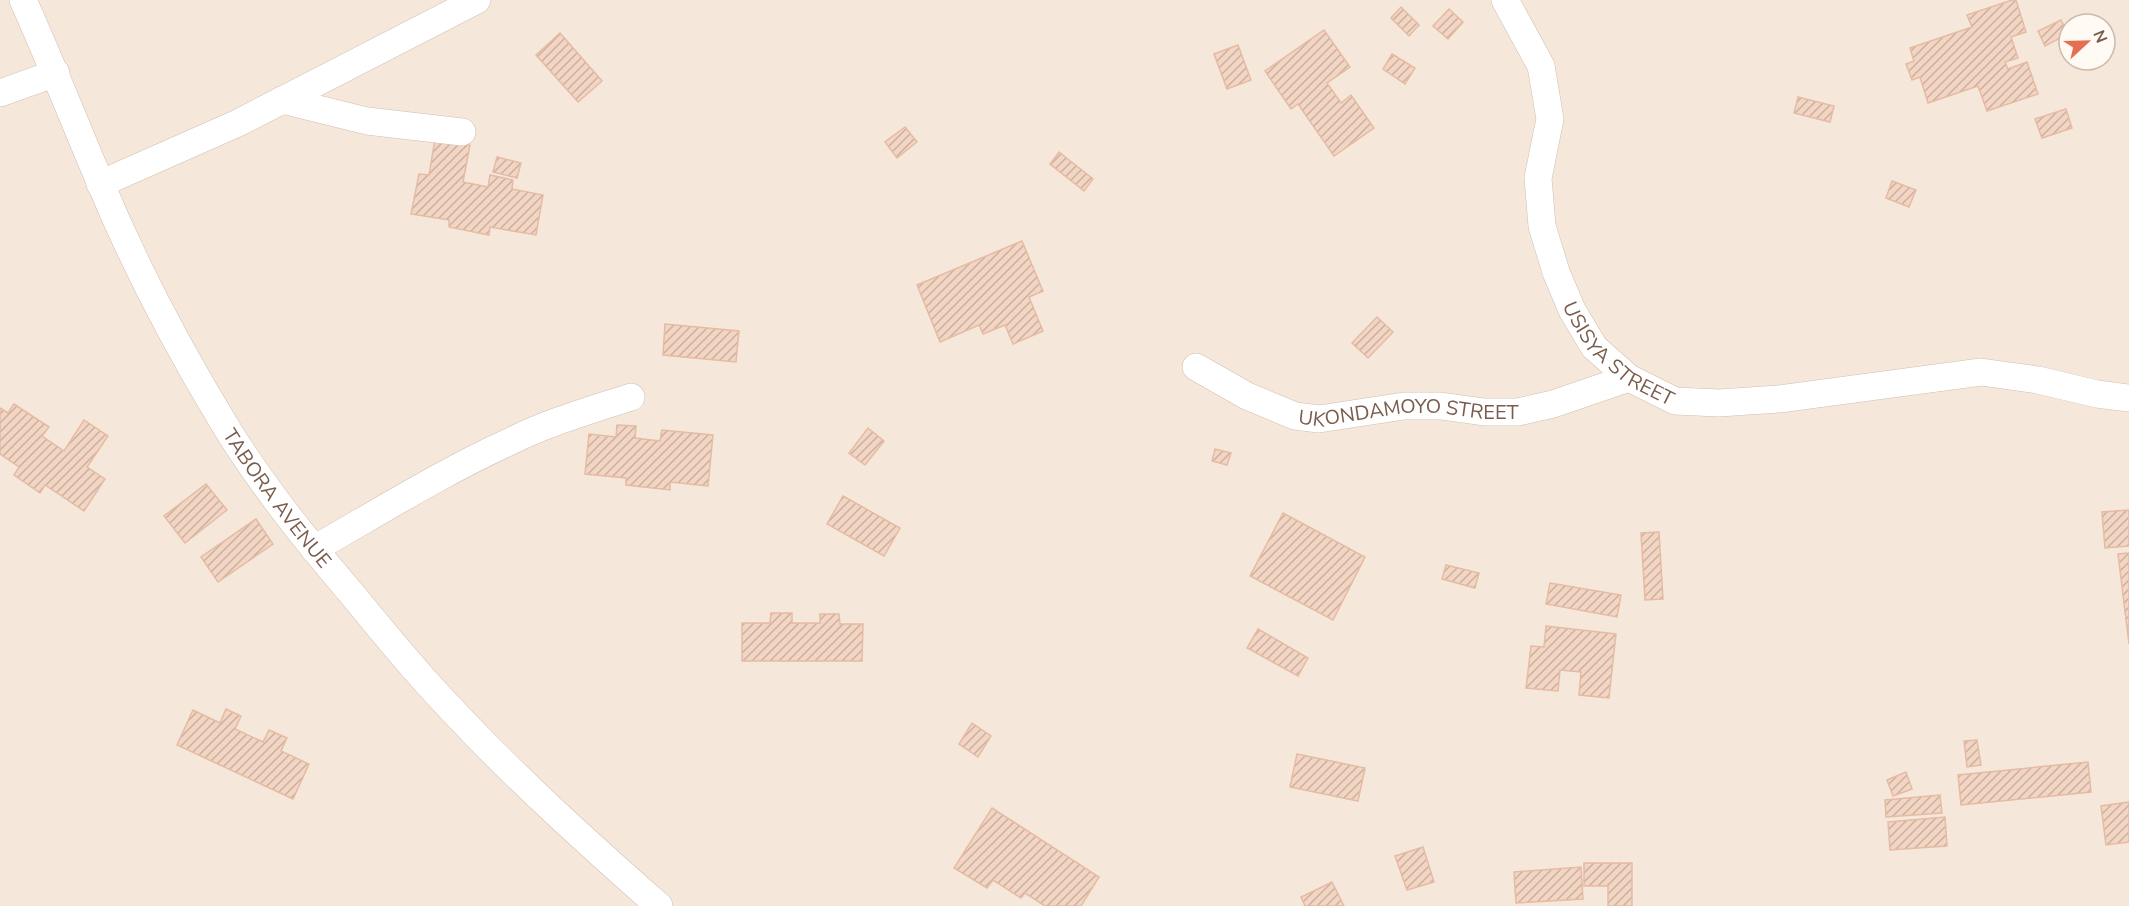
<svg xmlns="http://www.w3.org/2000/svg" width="2129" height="906" viewBox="0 0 2129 906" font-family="'Nunito Sans',sans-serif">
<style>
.residential{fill:#f5e8da;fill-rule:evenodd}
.building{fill:url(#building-hatch);stroke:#e6bba3;stroke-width:1.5}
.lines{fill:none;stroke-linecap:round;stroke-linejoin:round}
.minor-casing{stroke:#d1beb0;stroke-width:28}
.minor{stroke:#fff;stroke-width:27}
.labels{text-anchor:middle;stroke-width:5;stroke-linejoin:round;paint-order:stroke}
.street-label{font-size:20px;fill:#7a5c4d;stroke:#fffaf3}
</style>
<defs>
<pattern id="building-hatch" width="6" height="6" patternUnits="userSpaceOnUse" patternTransform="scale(1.5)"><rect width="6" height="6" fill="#f3d5c3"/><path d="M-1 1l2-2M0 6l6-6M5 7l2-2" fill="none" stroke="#cab0a1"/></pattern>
</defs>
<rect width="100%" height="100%" fill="#fdf6ec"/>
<!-- residential -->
<path class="residential" d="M0,0H2129V906H0ZM2069,24H2105V60H2069Z"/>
<!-- building -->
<g class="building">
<polygon points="2012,0 2016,0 2026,32 2011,37 2018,58 2005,62 2008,69 2027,62 2038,94 1987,111 1978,86 1928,103 1920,77 1912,80 1906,64 1914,61 1910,48 1972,27 1967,15"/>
<polygon points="1401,7 1419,25 1409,36 1391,18"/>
<polygon points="1449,9 1463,22 1448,39 1433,26"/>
<polygon points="2061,20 2068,34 2045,46 2038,31"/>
<polygon points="1324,30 1350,67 1327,83 1341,103 1351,95 1374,128 1334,156 1298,104 1291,109 1265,71"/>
<polygon points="560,33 602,81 578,102 536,55"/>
<polygon points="1238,45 1251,80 1227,89 1214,54"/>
<polygon points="1392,54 1415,68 1405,84 1383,69"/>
<polygon points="1798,97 1834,106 1830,122 1794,113"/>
<polygon points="2066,109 2072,128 2042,138 2035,119"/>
<polygon points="905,127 917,142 897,158 885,142"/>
<polygon points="435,139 470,145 463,182 488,187 490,175 513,180 512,189 543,195 536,235 490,227 489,235 449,227 449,220 411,214 419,174 429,175"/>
<polygon points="1059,152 1093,179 1084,191 1050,164"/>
<polygon points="497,157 521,163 517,178 493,172"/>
<polygon points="1892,181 1916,190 1909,207 1886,198"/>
<polygon points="1022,241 1043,291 1029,297 1043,331 1013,344 1005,325 983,334 979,325 940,342 917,285"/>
<polygon points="1377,317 1393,332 1368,358 1352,343"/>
<polygon points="665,324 739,331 736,362 663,355"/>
<polygon points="14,404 49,427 42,436 64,451 84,420 108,436 87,467 105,479 84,511 45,485 40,493 14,475 19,467 0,454 0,408 8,413"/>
<polygon points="617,425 636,426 635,438 660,441 662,430 713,435 708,486 670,482 670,490 626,485 626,478 585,474 589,434 616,437"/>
<polygon points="868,428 884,441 865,465 849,453"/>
<polygon points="1215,449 1231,453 1227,465 1212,461"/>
<polygon points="206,484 227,510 185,543 164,516"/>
<polygon points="843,496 900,528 884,556 827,524"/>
<polygon points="2129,510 2129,546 2105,548 2102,512"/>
<polygon points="1283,513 1365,557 1333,620 1250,576"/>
<polygon points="256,519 273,544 218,582 201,557"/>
<polygon points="1659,532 1663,599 1645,600 1641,533"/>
<polygon points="2129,553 2129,644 2118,554"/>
<polygon points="1446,565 1479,573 1475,588 1442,579"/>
<polygon points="1550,583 1621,595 1617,617 1546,604"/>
<polygon points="771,613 792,613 792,623 820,623 820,614 839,614 840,624 863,624 862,661 742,661 742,623 770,623"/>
<polygon points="1546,626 1616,634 1609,698 1579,695 1581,672 1560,670 1558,691 1526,688 1531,646 1544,647"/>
<polygon points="1258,629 1308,658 1298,676 1247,648"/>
<polygon points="226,709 241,716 235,729 263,742 269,730 287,738 281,751 309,764 293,799 177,745 193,710 220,723"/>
<polygon points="972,723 991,736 978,757 959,744"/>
<polygon points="1977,740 1981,765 1967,767 1964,741"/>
<polygon points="1297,754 1365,768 1358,801 1290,787"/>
<polygon points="2088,762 2091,792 1961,805 1958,775"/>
<polygon points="1906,772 1912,789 1893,796 1887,780"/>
<polygon points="1940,795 1942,813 1886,817 1885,800"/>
<polygon points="2129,802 2129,842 2106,845 2101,806"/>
<polygon points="992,808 1099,877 1081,906 1045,906 1025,893 1021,898 993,880 987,888 954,868"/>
<polygon points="1945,817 1947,846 1890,850 1888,822"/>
<polygon points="1423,847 1434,882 1407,890 1395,856"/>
<polygon points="1584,863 1632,863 1632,906 1608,906 1608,886 1584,886"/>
<polygon points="1581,867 1583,899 1516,903 1514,872"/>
<polygon points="1332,882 1344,906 1305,906 1301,897"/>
</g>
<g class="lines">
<!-- minor casing -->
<g class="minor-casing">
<g id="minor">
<path id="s1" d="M23,0C50,60 74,121 100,182C134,264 177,346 223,422C260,483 305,539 351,593C380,628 408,663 439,696C508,771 583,839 659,906"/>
<path id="s2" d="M1505,0L1541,66L1550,119L1538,178L1542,226L1556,272L1572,310L1594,347L1629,378L1675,401L1719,403L1779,399L1981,372L2038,380L2097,394L2129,398"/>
<polyline points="0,93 56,73"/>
<polyline points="282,100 367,121 462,132"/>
<polyline points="100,184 238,123 477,0"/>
<path id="s3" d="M1196,367L1247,396L1295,416L1319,419L1404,406H1441L1484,412H1518L1553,404L1629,378"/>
<path d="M314,549C379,512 443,472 511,441C549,422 591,410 631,397"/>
</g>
</g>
<!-- minor -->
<use href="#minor" class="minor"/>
</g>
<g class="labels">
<!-- street labels -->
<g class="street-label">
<text dy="7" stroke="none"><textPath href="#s2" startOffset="392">USISYA STREET</textPath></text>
<text dy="7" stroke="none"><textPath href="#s3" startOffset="225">UKONDAMOYO STREET</textPath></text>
<text dy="7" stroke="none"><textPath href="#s1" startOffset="561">TABORA AVENUE</textPath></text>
</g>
</g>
<!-- north arrow -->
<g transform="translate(2087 42) rotate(68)"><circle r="28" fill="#fffaf3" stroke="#cabbb1" stroke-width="1.5"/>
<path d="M0-4.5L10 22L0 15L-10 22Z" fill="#e76f51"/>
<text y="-9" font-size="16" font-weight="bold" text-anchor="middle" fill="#7a5c4d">N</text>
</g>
</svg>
